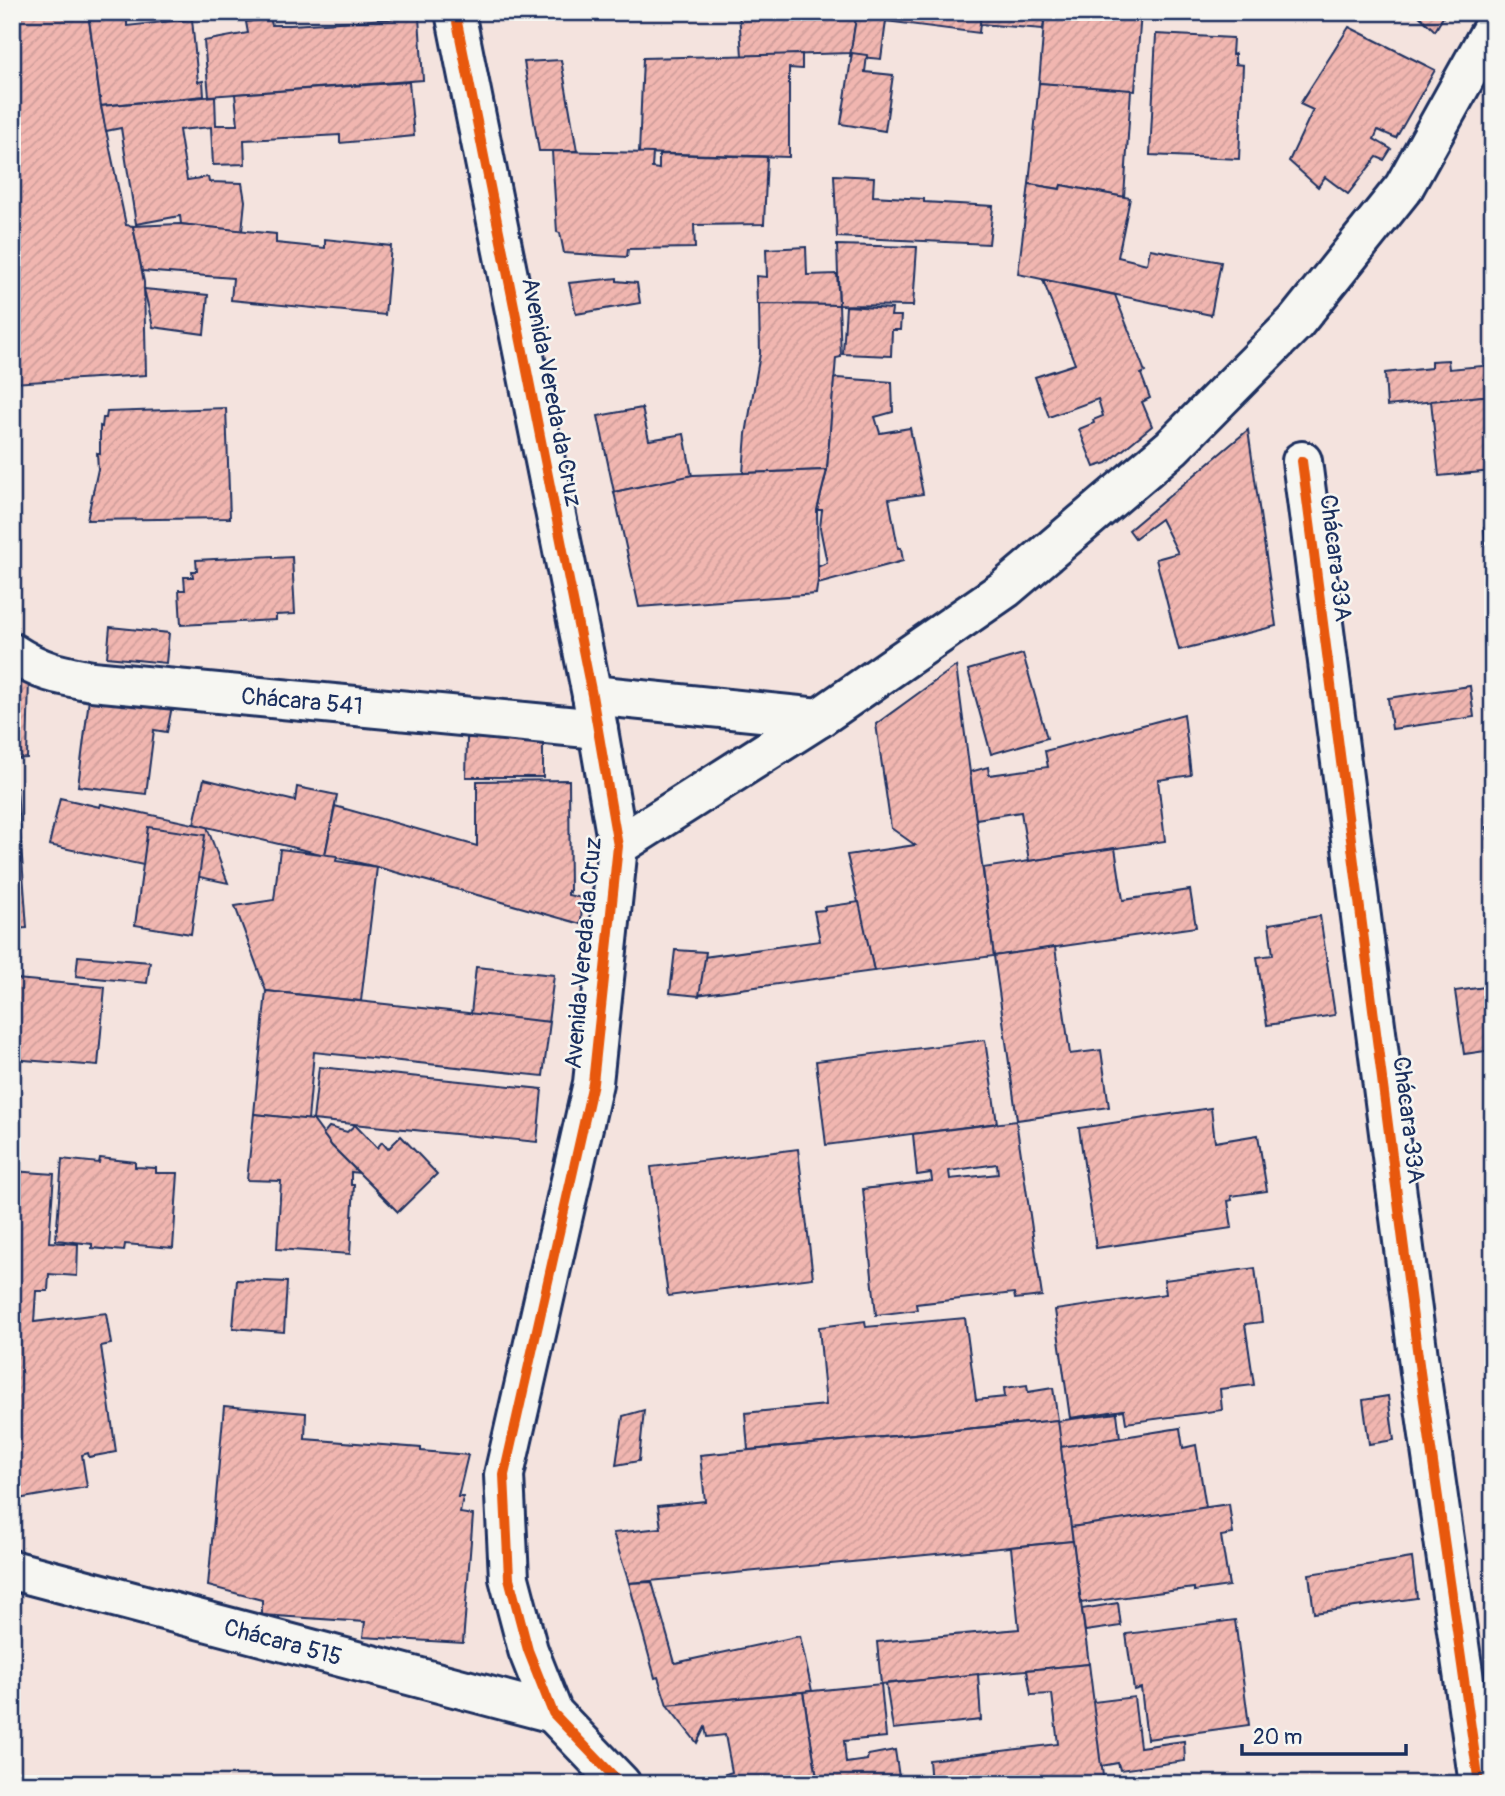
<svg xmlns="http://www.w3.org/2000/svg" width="1505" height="1796" viewBox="0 0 1505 1796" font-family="Pangolin,sans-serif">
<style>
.building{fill:url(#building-hatch);stroke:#1b2f5e;stroke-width:2;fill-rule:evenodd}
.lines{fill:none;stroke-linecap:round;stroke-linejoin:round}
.street-casing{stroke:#1b2f5e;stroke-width:44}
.secondary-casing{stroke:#1b2f5e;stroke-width:44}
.street{stroke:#f6f6f2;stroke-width:38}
.secondary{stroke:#f6f6f2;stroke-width:38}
.cycleway-casing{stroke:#f6f6f2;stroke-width:15}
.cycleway{stroke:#e8590c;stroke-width:10}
.labels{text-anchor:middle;stroke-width:5;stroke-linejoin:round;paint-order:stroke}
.street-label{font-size:24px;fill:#1b2f5e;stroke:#f6f6f2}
</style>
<defs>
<pattern id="building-hatch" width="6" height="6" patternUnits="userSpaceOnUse" patternTransform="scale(1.75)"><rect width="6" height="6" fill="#f1b6b0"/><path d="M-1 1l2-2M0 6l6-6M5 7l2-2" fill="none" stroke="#ce9d9a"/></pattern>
</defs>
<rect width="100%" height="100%" fill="#f4e3de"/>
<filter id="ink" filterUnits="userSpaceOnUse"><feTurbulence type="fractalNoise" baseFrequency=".0143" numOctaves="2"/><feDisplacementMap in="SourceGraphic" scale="14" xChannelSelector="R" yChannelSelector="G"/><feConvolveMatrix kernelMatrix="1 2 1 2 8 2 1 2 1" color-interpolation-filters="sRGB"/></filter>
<g filter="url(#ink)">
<!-- building -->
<g class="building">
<polygon points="12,12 88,12 101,106 126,225 133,226 144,282 146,375 12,383"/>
<polygon points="88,12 127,12 127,26 192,19 198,82 203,81 204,96 101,106"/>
<polygon points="739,12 857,12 851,53 742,56"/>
<polygon points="857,12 981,12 979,33 886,21 881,59 850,56"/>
<polygon points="981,12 1045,12 1043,29 980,24"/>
<polygon points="1045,12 1141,12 1135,91 1039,83"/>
<polygon points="1415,12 1446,12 1435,31"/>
<polygon points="419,17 423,80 209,96 204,41 248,33 246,22 270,18 272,25 291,25"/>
<polygon points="1349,27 1435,70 1396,138 1378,130 1374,139 1391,149 1384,160 1377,157 1348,194 1325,177 1318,187 1289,161 1313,110 1300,104"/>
<polygon points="1156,34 1233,38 1232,55 1235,54 1235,64 1243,65 1239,159 1150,155"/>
<polygon points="852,53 867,55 865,72 893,75 885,131 841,124"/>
<polygon points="802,54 802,69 789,68 789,157 639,153 643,58"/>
<polygon points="561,60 577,151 539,151 524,62"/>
<polygon points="409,82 414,136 340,143 340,135 244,140 245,164 213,165 211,127 179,130 187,180 208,177 209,182 242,183 245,201 242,231 181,224 180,216 136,224 121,128 106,131 101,106 215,96 216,125 238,125 235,94"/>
<polygon points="1039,83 1131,90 1124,197 1061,185 1060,189 1029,184"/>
<polygon points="552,151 653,153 652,168 659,169 659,154 767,157 764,224 694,225 695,248 628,249 627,257 564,253 560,233 557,232"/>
<polygon points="834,175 874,177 873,196 924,199 924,202 993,206 989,244 837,237"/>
<polygon points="1029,184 1060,189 1061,185 1130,198 1118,257 1147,264 1150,249 1221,262 1211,315 1018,274"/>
<polygon points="179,224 276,234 276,243 325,248 325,239 391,246 385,315 231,300 233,278 142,271 133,226"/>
<polygon points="837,245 917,247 913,306 839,305"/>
<polygon points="806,247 807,275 837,274 839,305 757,304 756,276 767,277 766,249"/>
<polygon points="617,278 617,281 637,283 640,303 576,314 569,283"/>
<polygon points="1043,280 1115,295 1145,372 1141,374 1150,398 1142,402 1152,426 1107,463 1094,467 1079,429 1094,423 1093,420 1103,416 1098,399 1049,417 1035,377 1075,364"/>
<polygon points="144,289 208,295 204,334 153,327"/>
<polygon points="759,304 839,305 841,357 836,358 827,470 743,473 746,434 760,354"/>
<polygon points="846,306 892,309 891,316 901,316 900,330 892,330 891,356 843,354"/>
<polygon points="1448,360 1449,369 1493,365 1493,395 1387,406 1385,373 1431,368 1431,361"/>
<polygon points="837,378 892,382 893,412 875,417 880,433 910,428 923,494 889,499 898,548 901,548 903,561 818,584 817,567 827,563 820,528 822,510 817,510 827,470 834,379"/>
<polygon points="1493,395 1493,471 1439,476 1431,401"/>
<polygon points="226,408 230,518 87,520 98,469 97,453 100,454 100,426 102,427 103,418 106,418 107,412"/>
<polygon points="642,408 649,440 684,434 692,476 614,492 598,416"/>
<polygon points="1248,430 1276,626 1179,650 1156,559 1178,553 1161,519 1135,538 1129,530"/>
<polygon points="827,470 817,510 818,580 816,594 639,607 614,492 693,475"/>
<polygon points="1493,527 1493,553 1487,553 1484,528"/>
<polygon points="273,556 273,558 292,557 295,614 276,615 276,620 181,625 179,590 185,590 184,577 193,577 192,571 197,571 196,560"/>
<polygon points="110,627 169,633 166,663 107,657"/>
<polygon points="1023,654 1047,738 991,754 968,670"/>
<polygon points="956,666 994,956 874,971 847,855 915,845 891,828 876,724"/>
<polygon points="12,678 29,678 27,758 12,759"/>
<polygon points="1470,686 1474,717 1392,729 1388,698"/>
<polygon points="134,691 174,696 167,732 154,730 146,794 78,786 89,699 132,705"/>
<polygon points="1184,714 1191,775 1158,780 1165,841 1029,861 1021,812 976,819 970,772 988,767 989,775 1048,767 1045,751"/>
<polygon points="543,737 543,777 466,777 467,738"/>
<polygon points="204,779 295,801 297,787 337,795 325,855 194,824"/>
<polygon points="569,780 570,892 568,891 568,895 582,898 581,924 377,867 325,855 335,806 477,846 477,781"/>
<polygon points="12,787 17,788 27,928 12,929"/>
<polygon points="60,798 100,807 101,804 207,827 228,883 49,845"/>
<polygon points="148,827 205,835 191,934 135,925"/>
<polygon points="1487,827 1493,827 1493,879"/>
<polygon points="1115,848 1123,900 1190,890 1196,927 994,956 983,868"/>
<polygon points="280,849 337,856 336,861 377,867 361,1001 266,991 235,906 274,900"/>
<polygon points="859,902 874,971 696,995 704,957 820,941 814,911 825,910 824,907"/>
<polygon points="1320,916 1335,1015 1267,1025 1257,957 1273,955 1269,924"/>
<polygon points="1055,947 1070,1054 1101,1050 1109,1107 1017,1120 994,956"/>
<polygon points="675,950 706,952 699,996 670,993"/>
<polygon points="78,956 150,962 147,983 76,976"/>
<polygon points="476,967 554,975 548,1023 471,1014"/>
<polygon points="16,979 105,987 98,1066 12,1059"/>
<polygon points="1493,986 1493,1050 1464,1054 1455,991"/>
<polygon points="266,991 550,1022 543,1076 314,1052 308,1120 254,1114"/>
<polygon points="985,1040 997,1123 826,1145 816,1061"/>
<polygon points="319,1067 542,1089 537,1142 313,1120"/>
<polygon points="1211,1108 1215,1142 1258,1135 1267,1191 1231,1196 1232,1200 1228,1201 1232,1228 1096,1248 1079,1128"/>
<polygon points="254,1114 313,1120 332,1146 359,1173 351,1172 351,1185 354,1185 350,1254 277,1249 281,1181 247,1180"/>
<path d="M1016,1121L1042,1296L1015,1299L1014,1293L916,1304L917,1310L876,1315L863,1189L932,1181L931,1173L917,1175L913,1134ZM997,1164L998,1174L950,1179L949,1171Z"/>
<polygon points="355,1125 377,1148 382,1142 388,1149 401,1136 437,1174 398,1212 332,1146 323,1134 329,1127 347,1132"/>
<polygon points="798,1149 813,1278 668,1296 651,1167"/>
<polygon points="100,1158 135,1162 135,1167 156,1168 156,1173 178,1173 173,1248 125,1244 124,1251 92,1248 92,1244 56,1240 62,1159 99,1163"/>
<polygon points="12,1171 54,1174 49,1242 78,1244 77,1276 49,1274 48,1291 36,1291 34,1322 106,1313 111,1344 101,1346 116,1452 89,1457 88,1453 82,1455 87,1487 12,1500"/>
<polygon points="1255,1268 1262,1322 1245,1324 1254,1385 1220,1389 1222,1410 1126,1423 1124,1410 1070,1418 1055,1310 1166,1294 1164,1280"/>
<polygon points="237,1280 287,1282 284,1332 233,1328"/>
<polygon points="965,1318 976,1400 1005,1397 1004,1388 1027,1385 1028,1392 1053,1388 1058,1420 748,1450 745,1413 826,1405 819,1327 865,1321 866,1327"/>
<polygon points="1388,1396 1394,1440 1369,1444 1363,1400"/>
<polygon points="224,1406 306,1413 305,1439 421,1448 421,1451 468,1455 458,1497 463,1497 460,1513 473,1515 463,1643 363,1637 365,1622 262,1615 262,1600 208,1586"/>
<polygon points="644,1410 639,1461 616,1465 623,1416"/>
<polygon points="1117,1413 1120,1438 1061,1447 1057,1421"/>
<polygon points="1058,1420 1073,1541 629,1583 613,1533 661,1528 658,1506 705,1501 700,1455"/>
<polygon points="1180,1428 1183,1448 1196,1445 1206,1508 1071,1527 1061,1447"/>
<polygon points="1229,1504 1233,1534 1221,1536 1229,1586 1194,1591 1194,1588 1081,1603 1071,1527"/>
<polygon points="1073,1541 1089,1664 881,1684 877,1642 1019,1629 1011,1547"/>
<polygon points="1412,1558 1417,1598 1314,1613 1309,1574"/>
<polygon points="652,1582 675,1663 800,1636 812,1691 667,1705 658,1677 655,1678 629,1583"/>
<polygon points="1118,1603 1121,1626 1085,1631 1082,1609"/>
<polygon points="1235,1620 1249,1725 1147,1739 1141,1688 1134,1690 1126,1634"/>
<polygon points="1089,1664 1104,1784 931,1784 929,1760 1058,1744 1052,1694 1031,1695 1027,1670"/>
<polygon points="978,1674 981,1720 893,1729 886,1684"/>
<polygon points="881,1684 886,1737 844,1741 846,1763 867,1760 868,1755 895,1750 900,1784 818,1784 803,1692"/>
<polygon points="803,1692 818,1784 729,1784 723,1775 732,1772 725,1735 707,1737 705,1727 697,1743 667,1705"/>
<polygon points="1134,1697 1140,1747 1184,1741 1185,1761 1120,1770 1118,1763 1101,1766 1093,1702"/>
</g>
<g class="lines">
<!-- street casing -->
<g class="street-casing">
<g id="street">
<polyline points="1302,461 1420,1372 1479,1784"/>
<path d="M12,653C41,672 59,675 92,681L598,729"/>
<polyline points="592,695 819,718"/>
<polyline points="618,846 819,718 1005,589 1172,447 1296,322 1404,187 1493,27"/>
<polyline points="12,1570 553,1713"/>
</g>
</g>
<!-- secondary casing -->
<g class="secondary-casing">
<polyline id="secondary" points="455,12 592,695 618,846 593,1083 504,1475 509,1578 528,1650 553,1713 621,1784"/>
</g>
<!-- street -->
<use href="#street" class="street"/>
<!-- secondary -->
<use href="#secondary" class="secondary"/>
<!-- cycleway casing -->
<g class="cycleway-casing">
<g id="cycleway">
<polyline points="455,12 592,695 618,846 593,1083 504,1475 509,1578 528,1650 553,1713 621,1784"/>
<polyline points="1302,461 1420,1372 1479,1784"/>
</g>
</g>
<!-- cycleway -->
<use href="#cycleway" class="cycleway"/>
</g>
</g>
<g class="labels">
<!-- street labels -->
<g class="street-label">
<text transform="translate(552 392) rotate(79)" y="8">Avenida Vereda da Cruz</text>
<text transform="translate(1336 558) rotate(83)" y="8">Chácara 33A</text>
<text transform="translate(302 701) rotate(5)" y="8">Chácara 541</text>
<text transform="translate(583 953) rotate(-85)" y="8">Avenida Vereda da Cruz</text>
<text transform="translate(1409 1120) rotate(83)" y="8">Chácara 33A</text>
<text transform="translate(283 1642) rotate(15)" y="8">Chácara 515</text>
</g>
</g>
<!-- margin -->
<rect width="1505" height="1796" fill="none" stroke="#f6f6f2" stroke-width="42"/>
<rect x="21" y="21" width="1463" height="1754" fill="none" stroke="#1b2f5e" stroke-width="2.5" filter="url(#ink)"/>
<!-- scale -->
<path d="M1242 1744v10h164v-10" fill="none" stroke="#1b2f5e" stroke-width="3.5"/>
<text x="1253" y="1744" font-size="21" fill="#1b2f5e" stroke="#f6f6f2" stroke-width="5" paint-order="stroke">20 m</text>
</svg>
